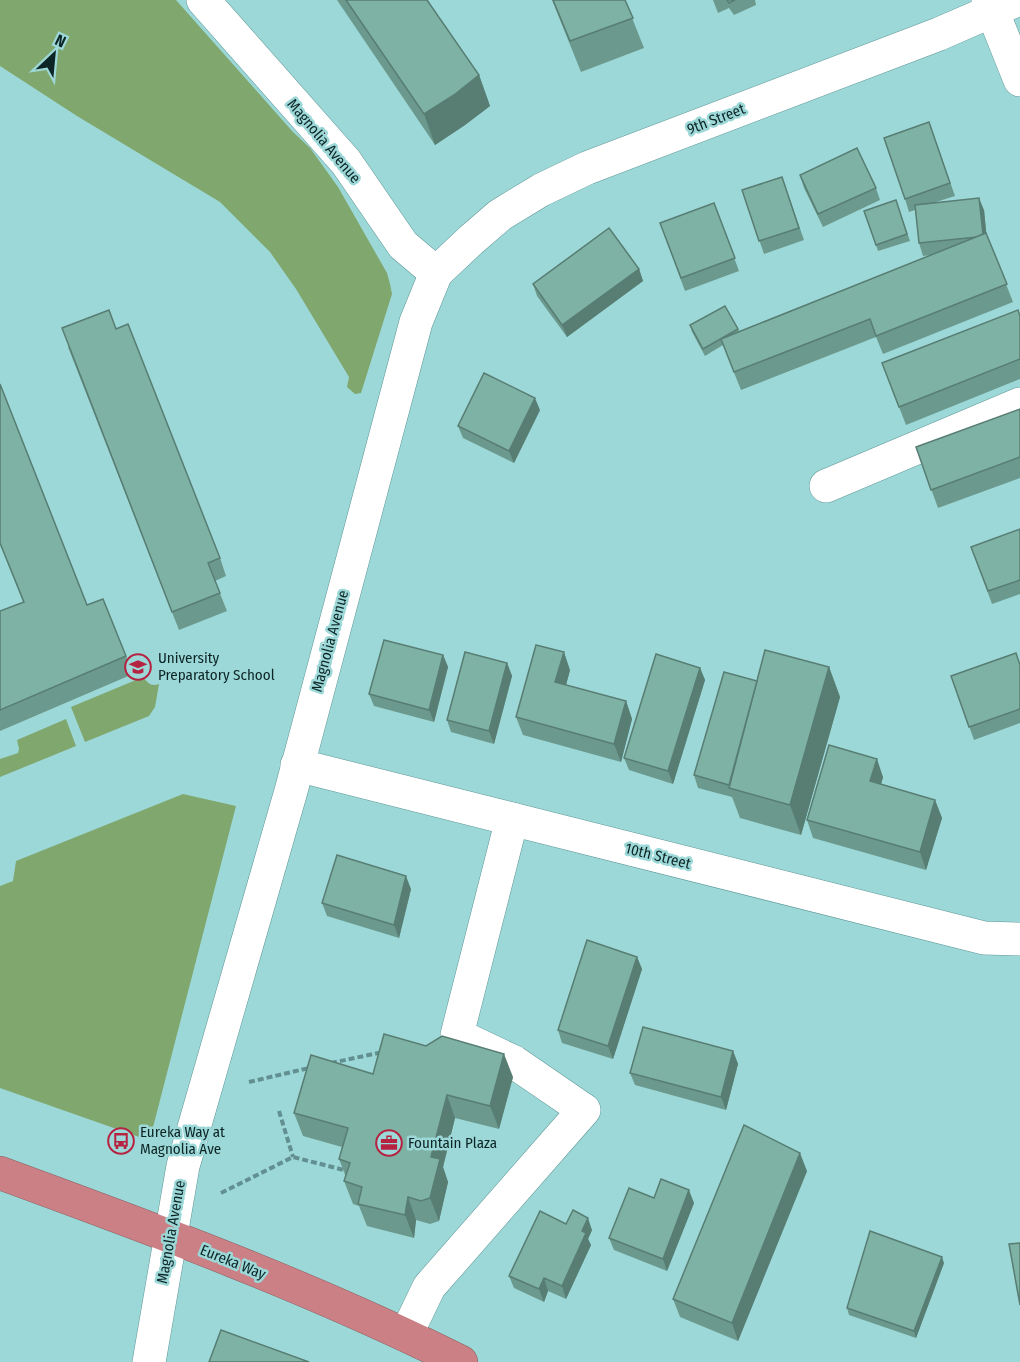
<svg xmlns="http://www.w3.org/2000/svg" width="1020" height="1362" viewBox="0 0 1020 1362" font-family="'Fira Sans Condensed',sans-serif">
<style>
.green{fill:#80a76d}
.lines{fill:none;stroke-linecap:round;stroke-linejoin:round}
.minor-casing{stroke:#5e9797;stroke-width:34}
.highway-casing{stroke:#886063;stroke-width:34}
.path{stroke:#628f8f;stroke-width:4;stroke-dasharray:6 3;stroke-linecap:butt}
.minor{stroke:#fff;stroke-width:33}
.highway{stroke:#cb8085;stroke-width:33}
.wall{fill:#6c998d}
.shaded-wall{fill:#587d73}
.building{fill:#7db2a4;stroke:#587d73;stroke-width:1.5}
.labels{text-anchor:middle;stroke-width:5;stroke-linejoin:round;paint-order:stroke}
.street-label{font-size:15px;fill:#0d2525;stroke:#9dd8d8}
.poi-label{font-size:15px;fill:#0d2525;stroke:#9dd8d8;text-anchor:start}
</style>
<rect width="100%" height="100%" fill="#9dd8d8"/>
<!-- green -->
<g class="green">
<polygon points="0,0 176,0 293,132 310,148 338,187 387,273 390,284 392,294 361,393 355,394 347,387 349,377 296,289 270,252 220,202 77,116 0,66"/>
<path d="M143,677C148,683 151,687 159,684L155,707L149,716L85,742L71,707Z"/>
<polygon points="66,719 76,746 0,777 0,759 18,753 19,749 17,740"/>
<polygon points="183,794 236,806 151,1135 145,1139 0,1088 0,886 13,881 16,861"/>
</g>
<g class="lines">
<!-- minor casing -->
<g class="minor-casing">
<g id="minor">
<polyline points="203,0 346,162 403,245 436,273"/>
<polyline points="988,0 1020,80"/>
<polyline points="826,486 1020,404"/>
<polyline points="297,765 984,938 1020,939"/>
<polyline points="406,1335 429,1287 584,1110 514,1062 457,1035 512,819"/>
<polyline points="149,1362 183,1166 291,791 416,322 436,273 471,240 500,215 541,190 587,168 939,34 1017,0"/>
</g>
</g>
<!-- highway casing -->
<g class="highway-casing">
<path id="highway" d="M0,1173C156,1230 313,1288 461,1362"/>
</g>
<!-- path -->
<g class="path">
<polyline points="331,1063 383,1052"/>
<polyline points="249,1082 309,1068"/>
<polyline points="279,1111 293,1157"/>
<polyline points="221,1193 293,1157 348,1171"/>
</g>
<!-- minor -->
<use href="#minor" class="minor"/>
<!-- highway -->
<use href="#highway" class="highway"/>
</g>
<!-- wall -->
<g class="wall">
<polygon points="337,0 427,0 479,75 490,106 465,125 435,145"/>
<polygon points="552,0 625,0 644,48 581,72"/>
<polygon points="713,0 755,0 756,5 734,15 729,8 718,13"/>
<polygon points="929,122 955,196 936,202 984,210 986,233 1013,302 883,354 876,337 741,390 723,345 705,356 692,332 690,325 738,329 739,331 932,255 923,256 919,243 915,210 909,212 905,199"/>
<polygon points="800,175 876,188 880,200 823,227 804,188"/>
<polygon points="782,177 804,240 764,254 742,190"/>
<polygon points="896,200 910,241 878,251 864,211"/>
<polygon points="714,203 739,271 685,291 660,223"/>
<polygon points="639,269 643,281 567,337 537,296 533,284"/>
<polygon points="1020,316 1020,379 906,425 882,363"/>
<polygon points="116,329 220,558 226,576 215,581 227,611 179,630 68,347"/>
<polygon points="0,384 87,605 126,656 133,674 0,731 0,611 23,602 0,544"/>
<polygon points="1020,409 1020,478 938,508 916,447"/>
<polygon points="540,410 514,463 463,438 458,426"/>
<polygon points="1020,529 1020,594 992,604 971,547"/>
<polygon points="443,655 448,667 434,722 374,706 369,694"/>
<polygon points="507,663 512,676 494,744 451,732 447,720"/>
<polygon points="1020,665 1020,723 974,740 951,676"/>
<polygon points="829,667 840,697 801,835 740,818 732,797 698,788 694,775 757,681"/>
<polygon points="700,668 705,680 673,784 629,770 624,758"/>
<polygon points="570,670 566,685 626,701 632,719 621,762 523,735 516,717"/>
<polygon points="883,777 881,784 935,800 942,818 926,870 813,838 807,820"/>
<polygon points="411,889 399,938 327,916 322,903"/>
<polygon points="637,957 642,969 613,1059 562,1043 558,1030"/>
<polygon points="733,1051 738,1064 726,1110 635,1085 630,1073"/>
<polygon points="373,1074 513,1077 499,1129 455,1118 443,1167 448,1182 439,1221 430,1224 416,1220 414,1238 367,1226 359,1206 353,1204 344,1181 346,1177 339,1159 342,1147 303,1136 294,1113"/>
<polygon points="807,1171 738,1341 680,1317 673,1299"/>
<polygon points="654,1198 694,1203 667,1271 614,1250 609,1238"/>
<polygon points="566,1224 592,1230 588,1239 591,1245 566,1299 548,1291 544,1302 514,1288 509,1276"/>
<polygon points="944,1263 916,1338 849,1315 847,1308"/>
</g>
<!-- shaded-wall -->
<g class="shaded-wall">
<polygon points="479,75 490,106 465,125 435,145 424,114"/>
<polygon points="979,198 984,210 988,249 983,236"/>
<polygon points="639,269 643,281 567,337 562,325"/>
<polygon points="535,398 540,410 514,463 509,451"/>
<polygon points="564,652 570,670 562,700 555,682"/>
<polygon points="443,655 448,667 434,722 429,710"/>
<polygon points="507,663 512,676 494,744 489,731"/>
<polygon points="829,667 840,697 801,835 790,805"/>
<polygon points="700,668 705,680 673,784 668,771"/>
<polygon points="626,701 632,719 621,762 614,744"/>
<polygon points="877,759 883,777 877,799 870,781"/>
<polygon points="935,800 942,818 926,870 920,852"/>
<polygon points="406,876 411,889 399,938 394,925"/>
<polygon points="637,957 642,969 613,1059 608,1046"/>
<polygon points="733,1051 738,1064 726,1110 721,1097"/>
<polygon points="504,1054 513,1077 499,1129 490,1106"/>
<polygon points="447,1095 455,1118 443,1167 448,1182 439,1221 430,1198 431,1157"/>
<polygon points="800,1153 807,1171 738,1341 732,1323"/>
<polygon points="689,1190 694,1203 667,1271 663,1259"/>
<polygon points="408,1197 416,1220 414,1238 405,1215"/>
<polygon points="588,1218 592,1230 588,1239 591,1245 566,1299 562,1286 582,1231"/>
<polygon points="942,1257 944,1263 916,1338 914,1331"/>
<polygon points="544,1278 548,1291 544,1302 539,1289"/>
</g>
<!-- building -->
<g class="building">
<polygon points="346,0 427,0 479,75 454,95 424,114"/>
<polygon points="553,0 625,0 633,18 570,41"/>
<polygon points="727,0 735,0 729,3"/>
<polygon points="929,122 950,183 905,199 884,138"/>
<polygon points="857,148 876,188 818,214 800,175"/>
<polygon points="782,177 799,228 759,241 742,190"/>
<polygon points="979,198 983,234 977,237 919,243 915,205"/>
<polygon points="896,200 907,234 876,245 864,211"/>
<polygon points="714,203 735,258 681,278 660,223"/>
<polygon points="609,228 639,269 562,325 533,284"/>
<polygon points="986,233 1007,284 876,336 870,319 734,372 721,339"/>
<polygon points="725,306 738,329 703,349 690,325"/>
<polygon points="109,310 116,329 128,324 220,558 208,563 220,593 172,612 62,328"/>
<polygon points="1018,310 1020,316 1020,359 899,407 882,363"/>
<polygon points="484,373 535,398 509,451 458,426"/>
<polygon points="0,384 87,605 103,599 126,656 0,710 0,611 24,602 0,543"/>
<polygon points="1020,409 1020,457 931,490 916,447"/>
<polygon points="1020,529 1020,580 988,591 971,547"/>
<polygon points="384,640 443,655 429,710 369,694"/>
<polygon points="536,645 564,652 555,682 626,701 614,744 516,717"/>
<polygon points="765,650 829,667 790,805 729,788"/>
<polygon points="465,652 507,663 489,731 447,720"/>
<polygon points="1016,653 1020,665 1020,709 969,727 951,676"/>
<polygon points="656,654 700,668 668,771 624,758"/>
<polygon points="724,672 757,681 729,785 694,775"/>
<polygon points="829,745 877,759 870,781 935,800 920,852 807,820"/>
<polygon points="337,855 406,876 394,925 322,903"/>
<polygon points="587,940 637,957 608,1046 558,1030"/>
<polygon points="643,1027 733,1051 721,1097 630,1073"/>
<polygon points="384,1034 426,1046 442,1036 504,1054 490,1106 447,1095 431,1157 440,1159 430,1198 421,1201 408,1197 405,1215 358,1204 362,1187 344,1181 350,1163 339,1159 348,1128 294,1113 311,1055 373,1074"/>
<polygon points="744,1125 800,1153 732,1323 673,1299"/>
<polygon points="661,1179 689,1190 663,1259 609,1238 629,1188 654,1198"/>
<polygon points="573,1210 588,1218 582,1231 586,1233 562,1286 544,1278 539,1289 509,1276 540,1211 566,1224"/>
<polygon points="870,1231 942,1257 914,1331 847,1308"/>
<polygon points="1020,1243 1020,1305 1009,1244"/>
<polygon points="221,1330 309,1362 209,1362"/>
</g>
<!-- icons -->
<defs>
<g id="school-ring" transform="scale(1.35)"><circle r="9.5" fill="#9dd8d8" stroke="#b52341" stroke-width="1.5"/><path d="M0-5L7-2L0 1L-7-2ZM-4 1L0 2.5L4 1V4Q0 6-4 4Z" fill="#b52341"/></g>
<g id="bus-ring" transform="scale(1.35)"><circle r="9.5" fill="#9dd8d8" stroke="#b52341" stroke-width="1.5"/><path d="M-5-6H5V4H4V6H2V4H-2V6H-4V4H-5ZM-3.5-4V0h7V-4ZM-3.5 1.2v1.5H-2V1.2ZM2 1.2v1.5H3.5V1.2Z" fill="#b52341"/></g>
<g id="office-ring" transform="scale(1.35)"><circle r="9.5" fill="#9dd8d8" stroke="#b52341" stroke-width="1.5"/><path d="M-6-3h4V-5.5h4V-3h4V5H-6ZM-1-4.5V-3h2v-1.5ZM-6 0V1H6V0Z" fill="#b52341"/></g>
</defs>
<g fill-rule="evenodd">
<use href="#school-ring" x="138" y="667"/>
<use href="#bus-ring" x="121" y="1141"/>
<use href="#office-ring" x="389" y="1143"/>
</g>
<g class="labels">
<!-- street labels -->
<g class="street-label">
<text transform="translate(716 119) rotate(-21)" y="5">9th Street</text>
<text transform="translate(324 141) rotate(50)" y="5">Magnolia Avenue</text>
<text transform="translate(330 641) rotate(-75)" y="5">Magnolia Avenue</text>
<text transform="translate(658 856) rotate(14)" y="5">10th Street</text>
<text transform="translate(171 1232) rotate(-80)" y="5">Magnolia Avenue</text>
<text transform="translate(233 1262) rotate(22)" y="5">Eureka Way</text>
</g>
<!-- poi labels -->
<g class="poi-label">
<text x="158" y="663">University<tspan x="158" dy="17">Preparatory School</tspan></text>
<text x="140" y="1137">Eureka Way at<tspan x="140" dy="17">Magnolia Ave</tspan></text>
<text x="408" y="1148">Fountain Plaza</text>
</g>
</g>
<!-- north arrow -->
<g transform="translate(54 54) rotate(26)" stroke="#9dd8d8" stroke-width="4.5" paint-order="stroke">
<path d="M0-4.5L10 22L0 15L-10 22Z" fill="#0d2525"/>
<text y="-9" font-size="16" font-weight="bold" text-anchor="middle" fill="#0d2525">N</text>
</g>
</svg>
